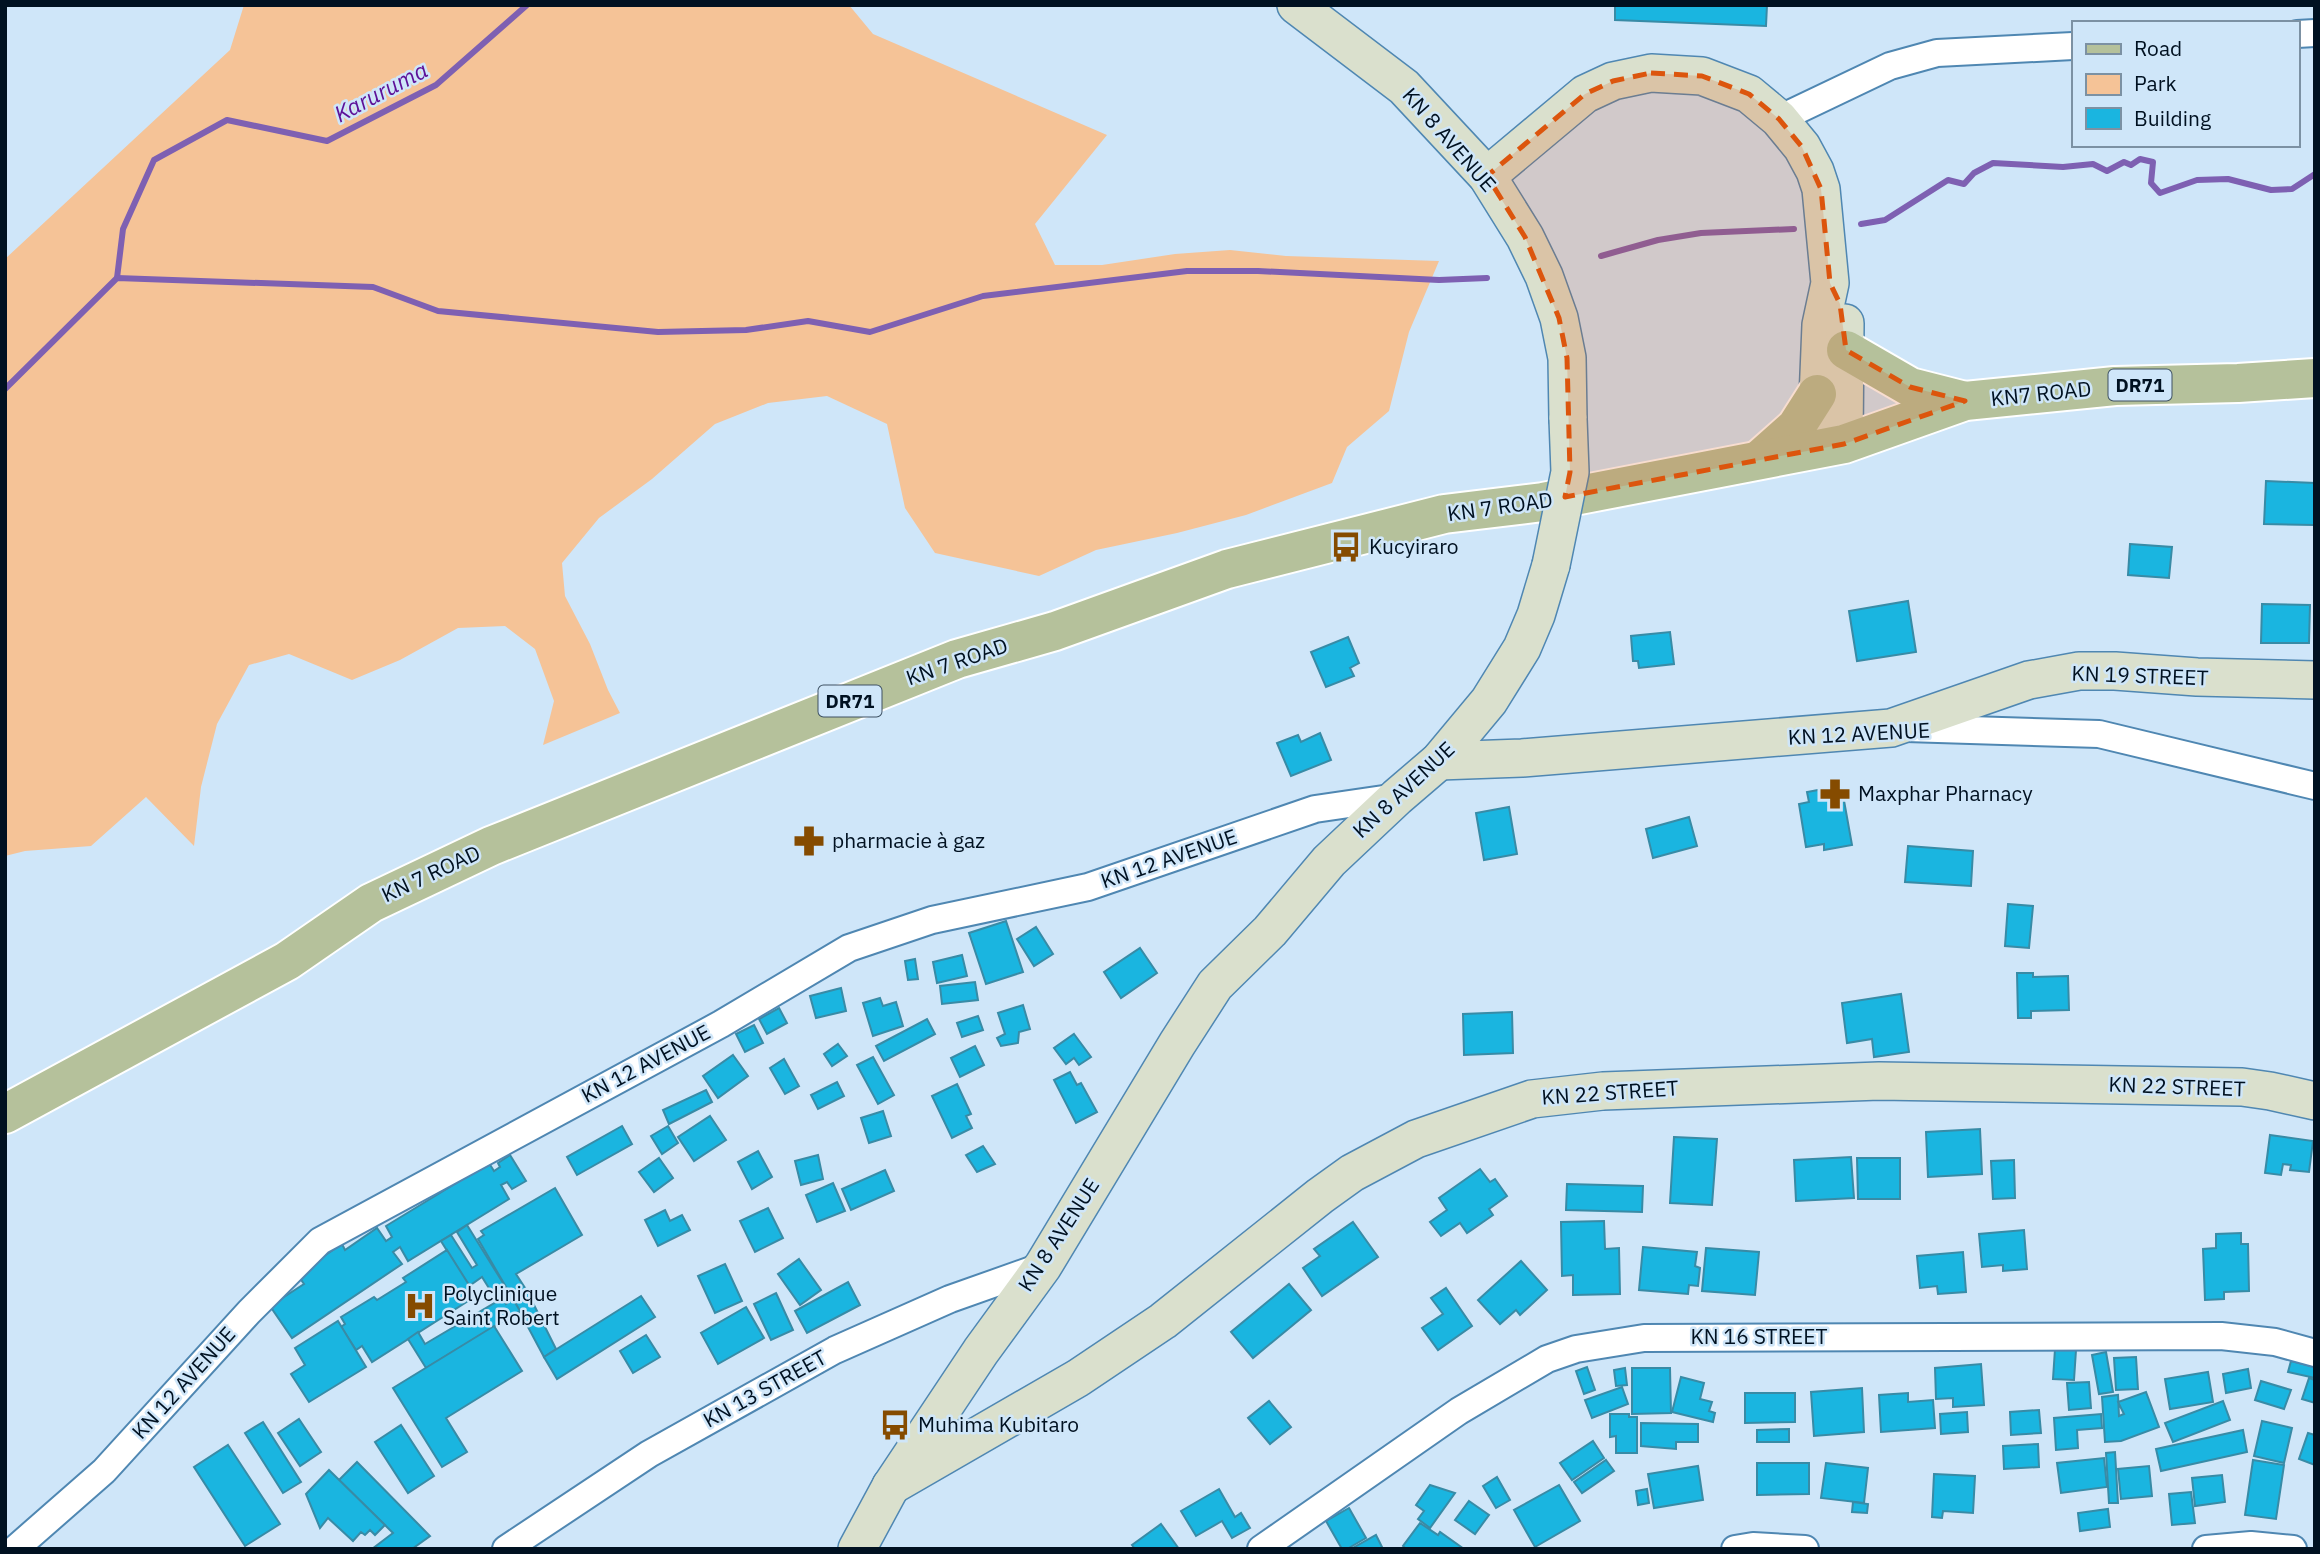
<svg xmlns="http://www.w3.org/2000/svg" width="2320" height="1554" viewBox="0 0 2320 1554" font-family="'IBM Plex Sans',sans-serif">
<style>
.green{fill:#f5c397}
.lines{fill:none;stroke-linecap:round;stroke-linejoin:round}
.stream{stroke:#7e60b2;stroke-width:6}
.building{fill:#1ab5e0;stroke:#388ba6;stroke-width:2}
.street-casing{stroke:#4f87b2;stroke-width:30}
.secondary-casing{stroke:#4f87b2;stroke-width:40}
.primary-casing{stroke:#fff;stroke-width:42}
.street{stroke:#fff;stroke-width:26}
.secondary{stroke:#dae0cd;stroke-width:37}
.primary{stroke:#b5c19b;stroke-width:38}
.secondary-bridge-casing{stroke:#4f87b2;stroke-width:40;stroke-linecap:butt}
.secondary-bridge{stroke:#dae0cd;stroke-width:37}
.marked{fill:#dc550d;fill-opacity:0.2;stroke:#dc550d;stroke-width:5;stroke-dasharray:14 9;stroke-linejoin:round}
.labels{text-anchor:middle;stroke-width:5;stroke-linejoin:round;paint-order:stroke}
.shield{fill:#cfe6f9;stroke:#3e5162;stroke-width:2}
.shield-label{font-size:19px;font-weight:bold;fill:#001121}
.street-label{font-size:21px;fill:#001121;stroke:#cfe6f9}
.poi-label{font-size:21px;fill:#001121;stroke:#cfe6f9;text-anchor:start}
.water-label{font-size:23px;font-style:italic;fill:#5d1097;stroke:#cfe6f9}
</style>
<rect width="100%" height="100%" fill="#cfe6f9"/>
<!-- green -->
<polygon class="green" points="244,5 849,5 873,34 1107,135 1035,224 1055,265 1102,265 1175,254 1230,250 1286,256 1439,261 1409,332 1389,411 1347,447 1332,483 1246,515 1177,533 1096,550 1039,576 935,553 905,508 887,424 827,396 768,403 715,424 652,479 599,518 562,563 565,596 590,644 608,690 620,713 543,745 554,701 535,649 505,626 458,628 400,660 352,680 289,654 249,665 217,724 201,787 194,846 146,797 91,846 25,851 5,856 5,259 230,50"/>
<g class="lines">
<!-- stream -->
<g class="stream">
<polyline points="1861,224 1885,220 1948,180 1964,184 1974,173 1993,163 2063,167 2093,164 2107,171 2124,162 2131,165 2140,159 2153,162 2151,183 2160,193 2197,180 2228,179 2271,190 2292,189 2315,174"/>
<polyline points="1601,256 1658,240 1701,233 1794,229"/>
<polyline points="117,278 123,229 154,160 227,120 327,141 436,85 527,5"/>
<polyline points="5,389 117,278 373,287 438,311 658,332 746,330 808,321 870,332 983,296 1187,271 1258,271 1439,280 1487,278"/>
</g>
</g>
<!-- building -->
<g class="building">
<polygon points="1615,5 1767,5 1766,26 1615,20"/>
<polygon points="2266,481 2315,483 2314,525 2264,524"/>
<polygon points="2130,544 2172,547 2169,578 2128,575"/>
<polygon points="1908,601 1916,652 1857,661 1849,611"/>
<polygon points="2262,604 2310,605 2309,643 2261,643"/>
<polygon points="1670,632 1674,664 1639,668 1638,661 1633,661 1631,636"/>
<polygon points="1348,637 1359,663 1350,668 1354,676 1326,687 1311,652"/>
<polygon points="1320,733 1331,760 1291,776 1277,743 1298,735 1301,742"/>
<polygon points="1829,788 1831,798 1843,795 1852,845 1824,850 1824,844 1806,847 1799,804 1809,802 1807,792"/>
<polygon points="1509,807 1517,854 1484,860 1476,813"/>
<polygon points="1689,817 1697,846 1653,858 1646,829"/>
<polygon points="1908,846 1973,851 1971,886 1905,882"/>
<polygon points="2008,904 2033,906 2029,948 2005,946"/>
<polygon points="1006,921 1023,972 986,984 969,933"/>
<polygon points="1036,927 1053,954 1034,966 1017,939"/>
<polygon points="1140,948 1157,973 1121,998 1104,972"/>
<polygon points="962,955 967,976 937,983 933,962"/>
<polygon points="915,959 918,979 908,980 905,961"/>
<polygon points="2017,973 2033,973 2033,977 2068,976 2069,1010 2031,1011 2031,1018 2018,1018"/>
<polygon points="975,982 978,1000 942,1004 940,986"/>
<polygon points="841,988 846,1011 816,1018 810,996"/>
<polygon points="1901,994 1909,1052 1874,1057 1872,1039 1847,1043 1842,1003"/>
<polygon points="880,998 883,1006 896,1002 903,1026 873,1036 863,1003"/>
<polygon points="1023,1005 1030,1029 1019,1032 1018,1043 1001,1046 997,1038 1005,1034 998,1013"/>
<polygon points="779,1008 787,1023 767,1034 759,1019"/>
<polygon points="1512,1012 1513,1053 1464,1055 1463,1014"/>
<polygon points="978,1016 983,1030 962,1037 957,1023"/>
<polygon points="927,1019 935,1034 884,1061 876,1046"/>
<polygon points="754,1025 763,1043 745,1052 736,1034"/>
<polygon points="1074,1034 1091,1057 1079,1065 1074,1058 1066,1064 1054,1048"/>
<polygon points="838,1044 847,1056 832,1066 824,1054"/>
<polygon points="975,1046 984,1065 960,1077 951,1058"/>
<polygon points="733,1055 748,1076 718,1098 703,1076"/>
<polygon points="873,1057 894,1095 878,1104 857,1065"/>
<polygon points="784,1059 799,1086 785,1094 770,1068"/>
<polygon points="1070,1072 1077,1085 1081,1083 1097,1112 1076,1123 1054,1080"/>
<polygon points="837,1082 844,1096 818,1109 811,1095"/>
<polygon points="957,1084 971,1114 966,1116 972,1128 952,1138 932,1096"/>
<polygon points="706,1090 712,1102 669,1124 663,1110"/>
<polygon points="883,1111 891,1136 869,1143 861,1118"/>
<polygon points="710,1116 726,1140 694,1161 678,1137"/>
<polygon points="622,1126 632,1144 577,1175 567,1157"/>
<polygon points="668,1126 678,1143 662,1154 651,1136"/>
<polygon points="1980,1129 1982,1174 1928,1177 1926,1132"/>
<polygon points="2270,1135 2313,1141 2309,1172 2290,1170 2291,1165 2283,1164 2281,1175 2265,1173"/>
<polygon points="1674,1137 1717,1139 1712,1205 1670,1203"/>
<polygon points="983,1146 995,1164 977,1172 966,1155"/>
<polygon points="758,1151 772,1177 752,1189 738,1162"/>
<polygon points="510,1155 526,1181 512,1189 507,1182 501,1185 509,1199 408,1261 400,1247 393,1252 402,1264 292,1338 270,1306 304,1284 297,1274 342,1244 345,1250 377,1228 386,1241 392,1237 386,1226 489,1163 494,1171 500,1167 498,1163"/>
<polygon points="818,1155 823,1179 801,1185 795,1161"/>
<polygon points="1851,1157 1854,1198 1796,1201 1794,1160"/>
<polygon points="659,1158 673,1178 654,1192 639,1172"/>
<polygon points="1857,1158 1900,1158 1900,1199 1858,1199"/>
<polygon points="2014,1160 2015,1198 1993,1199 1991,1161"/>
<polygon points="1480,1169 1490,1182 1495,1179 1507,1196 1489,1209 1493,1215 1467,1233 1460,1223 1441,1236 1430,1222 1447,1210 1439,1198"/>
<polygon points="885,1170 894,1191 851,1210 842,1189"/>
<polygon points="833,1183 845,1211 817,1222 806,1195"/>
<polygon points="1567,1184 1643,1186 1642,1212 1566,1210"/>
<polygon points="555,1188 582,1235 516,1274 527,1291 513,1299 478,1239 484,1235 481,1231"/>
<polygon points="768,1208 783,1238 755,1252 740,1221"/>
<polygon points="665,1210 670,1221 682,1215 690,1230 658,1246 645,1220"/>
<polygon points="1604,1221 1605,1249 1619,1248 1620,1294 1573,1295 1573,1275 1562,1276 1561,1222"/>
<polygon points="1353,1222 1378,1257 1322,1296 1303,1268 1320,1256 1314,1249"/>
<polygon points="467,1225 513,1299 506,1304 503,1298 497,1301 482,1277 469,1286 441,1241 451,1235 472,1268 477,1265 457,1232"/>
<polygon points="2024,1230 2027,1269 2003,1271 2003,1265 1982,1267 1979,1234"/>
<polygon points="2241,1233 2241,1244 2248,1244 2249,1291 2224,1292 2224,1299 2205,1300 2203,1249 2216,1248 2216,1234"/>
<polygon points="1643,1247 1697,1252 1695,1266 1700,1268 1698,1286 1689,1285 1688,1294 1639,1290"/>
<polygon points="1706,1248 1759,1252 1755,1295 1702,1291"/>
<polygon points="447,1250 476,1296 372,1362 362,1346 356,1350 341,1327 345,1324 341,1317 374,1297 377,1300 406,1282 403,1278"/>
<polygon points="1963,1252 1966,1292 1938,1294 1937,1286 1920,1288 1917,1256"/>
<polygon points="799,1259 821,1290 800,1305 778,1274"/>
<polygon points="1521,1261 1547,1290 1520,1315 1516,1310 1500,1324 1478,1300"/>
<polygon points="725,1264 742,1301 715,1313 698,1276"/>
<polygon points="848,1282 860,1305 807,1333 795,1311"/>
<polygon points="1289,1284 1311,1310 1253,1358 1231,1332"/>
<polygon points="1446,1288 1472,1326 1438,1350 1422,1328 1443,1314 1431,1298"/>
<polygon points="527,1291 556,1349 544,1357 513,1299"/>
<polygon points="776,1293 793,1330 771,1340 754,1304"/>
<polygon points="641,1296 655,1317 557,1379 544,1357"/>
<polygon points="503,1298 506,1304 513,1299 520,1311 426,1368 408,1339 418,1332 425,1344"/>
<polygon points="746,1307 764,1338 718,1364 701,1333"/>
<polygon points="338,1321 366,1367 309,1402 291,1374 305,1365 295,1348"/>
<polygon points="494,1326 522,1371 446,1418 467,1452 442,1467 393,1388"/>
<polygon points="646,1335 660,1357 633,1373 620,1351"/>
<polygon points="2055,1349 2076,1350 2074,1380 2053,1379"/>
<polygon points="2106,1352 2113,1392 2099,1394 2092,1355"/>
<polygon points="2136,1357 2138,1389 2116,1390 2114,1358"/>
<polygon points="2291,1361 2315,1367 2315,1378 2288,1372"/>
<polygon points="1981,1364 1984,1405 1953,1407 1953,1398 1936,1399 1935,1368"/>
<polygon points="1587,1367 1595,1390 1584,1394 1576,1371"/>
<polygon points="1625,1368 1627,1385 1616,1386 1614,1370"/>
<polygon points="1632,1368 1670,1368 1671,1413 1632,1414"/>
<polygon points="2248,1369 2251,1388 2226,1393 2223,1374"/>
<polygon points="2208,1372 2213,1402 2170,1409 2165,1379"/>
<polygon points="1681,1377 1704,1383 1700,1399 1712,1402 1709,1411 1715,1413 1713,1422 1672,1412"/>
<polygon points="2309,1378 2315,1380 2315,1403 2302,1399"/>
<polygon points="2261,1381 2291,1390 2284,1409 2255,1400"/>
<polygon points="2089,1382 2091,1408 2069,1410 2067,1383"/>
<polygon points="1622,1387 1628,1404 1592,1418 1585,1400"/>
<polygon points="1862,1388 1864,1432 1814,1436 1811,1392"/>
<polygon points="2146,1392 2159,1427 2121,1441 2105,1442 2102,1397 2118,1395 2119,1416 2124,1414 2118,1402"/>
<polygon points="1745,1393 1795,1393 1795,1422 1745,1423"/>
<polygon points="1908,1393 1908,1402 1933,1400 1935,1428 1881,1432 1879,1395"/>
<polygon points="1269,1401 1291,1427 1270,1444 1248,1418"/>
<polygon points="2223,1401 2230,1420 2173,1442 2165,1423"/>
<polygon points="2039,1410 2041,1433 2011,1435 2010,1412"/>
<polygon points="1967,1412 1968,1432 1941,1434 1940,1414"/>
<polygon points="1610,1414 1629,1414 1629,1417 1637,1417 1637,1453 1616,1453 1616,1436 1610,1437"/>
<polygon points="2101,1414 2102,1428 2077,1430 2078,1448 2056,1450 2054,1418"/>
<polygon points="299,1419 321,1452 300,1466 278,1433"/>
<polygon points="2262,1421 2292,1428 2284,1463 2254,1456"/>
<polygon points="263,1422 301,1482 283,1493 245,1433"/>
<polygon points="1641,1423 1698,1424 1698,1442 1676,1442 1676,1449 1641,1446"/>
<polygon points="401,1425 434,1476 408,1493 375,1442"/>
<polygon points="1789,1429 1789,1442 1757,1442 1757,1430"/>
<polygon points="2243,1430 2247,1452 2161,1471 2156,1449"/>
<polygon points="2308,1433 2315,1435 2315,1465 2299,1459"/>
<polygon points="1593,1441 1604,1458 1572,1480 1560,1463"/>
<polygon points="2038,1444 2039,1467 2004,1469 2003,1446"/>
<polygon points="228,1445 280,1524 245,1546 194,1467"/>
<polygon points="2115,1452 2118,1503 2109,1503 2106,1453"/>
<polygon points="2104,1458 2107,1487 2061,1493 2057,1463"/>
<polygon points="1606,1460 1614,1471 1582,1493 1574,1482"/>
<polygon points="2253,1460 2284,1465 2276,1519 2245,1515"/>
<polygon points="357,1462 430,1536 412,1549 372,1549 393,1533 339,1480"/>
<polygon points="1757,1463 1809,1463 1809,1494 1757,1495"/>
<polygon points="1826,1463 1868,1468 1864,1503 1821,1498"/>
<polygon points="1698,1466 1703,1500 1654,1508 1648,1474"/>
<polygon points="2149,1466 2152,1496 2121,1499 2118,1469"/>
<polygon points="329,1470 385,1525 375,1535 370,1530 365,1535 361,1532 353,1541 328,1518 320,1528 306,1494"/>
<polygon points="1934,1474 1975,1476 1973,1513 1943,1511 1942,1518 1932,1517"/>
<polygon points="2222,1475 2225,1502 2195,1506 2192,1478"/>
<polygon points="1497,1477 1510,1500 1496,1508 1483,1486"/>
<polygon points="1430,1485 1455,1493 1430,1528 1418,1519 1424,1511 1416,1505"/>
<polygon points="1559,1485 1580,1521 1535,1547 1514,1510"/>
<polygon points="1219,1489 1235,1517 1241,1513 1250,1528 1232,1538 1222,1521 1196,1536 1181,1511"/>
<polygon points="1647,1489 1649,1503 1638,1505 1636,1491"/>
<polygon points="2191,1492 2195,1523 2172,1525 2169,1494"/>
<polygon points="1469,1501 1489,1515 1475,1534 1455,1520"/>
<polygon points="1853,1502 1868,1504 1867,1513 1852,1512"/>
<polygon points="1349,1508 1366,1538 1347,1549 1342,1549 1326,1521"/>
<polygon points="2108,1509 2110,1527 2080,1531 2078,1513"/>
<polygon points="1420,1523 1438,1535 1440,1532 1464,1549 1406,1549 1403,1546"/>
<polygon points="1161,1524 1179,1549 1135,1549 1132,1545"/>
<polygon points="1376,1535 1383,1549 1351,1549"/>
</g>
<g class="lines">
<!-- street casing -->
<g class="street-casing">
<g id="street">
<polyline points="2297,34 2315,33"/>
<polyline points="1779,119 1890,66 1937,53 2073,46"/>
<polyline points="1906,728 2099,734 2315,786"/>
<polyline points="15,1549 104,1471 249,1312 320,1241 721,1024 849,948 932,920 1088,887 1315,809 1397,797"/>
<polyline points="506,1549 649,1454 835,1350 950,1299 1043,1266"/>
<polyline points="1261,1549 1459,1411 1547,1359 1576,1349 1644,1338 2221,1336 2275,1342 2315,1353"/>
<polyline points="1735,1549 1753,1546 1805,1549"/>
<polyline points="2206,1549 2251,1545 2293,1549"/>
</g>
</g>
<!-- secondary casing -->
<g class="secondary-casing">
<g id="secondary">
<polyline points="1296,5 1404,87 1487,176 1525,237 1544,276 1559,318 1567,358 1568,419"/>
<polyline points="1487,176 1585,94 1613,81 1651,73 1702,76 1749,94 1779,119 1802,147 1815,171 1821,189 1830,283 1821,325 1817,423"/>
<polyline points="1844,444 1845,323"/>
<polyline points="1439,761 1522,758 1891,728 2029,680 2079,671 2115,671 2197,677 2315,680"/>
<polyline points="891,1486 1078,1378 1163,1321 1320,1196 1352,1173 1416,1139 1532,1099 1603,1091 1879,1081 2242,1087 2270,1091 2315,1101"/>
<polyline points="857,1549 891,1486 981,1351 1043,1266 1177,1044 1215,985 1270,931 1329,861 1397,797 1439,761 1489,701 1522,648 1536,615 1551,565"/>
</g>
</g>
<!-- primary casing -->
<g class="primary-casing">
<g id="primary">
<polyline points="1846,350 1910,387 1965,401"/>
<polyline points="1760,459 1796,427 1817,394"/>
<polyline points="5,1114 287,961 371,903 491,846 957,659 1055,631 1227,569 1444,514 1543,502 1844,444 1965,401 2115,386 2238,383 2315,378"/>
</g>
</g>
<!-- street -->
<use href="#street" class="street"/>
<!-- secondary -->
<use href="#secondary" class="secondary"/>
<!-- primary -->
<use href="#primary" class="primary"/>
<!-- secondary-bridge casing -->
<g class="secondary-bridge-casing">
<polyline id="secondary-bridge" points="1551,565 1570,472 1568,419"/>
</g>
<!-- secondary-bridge -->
<use href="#secondary-bridge" class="secondary-bridge"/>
</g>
<!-- marked area -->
<path class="marked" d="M1651,73L1702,76L1749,94L1779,119L1802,147L1821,189L1830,283L1840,304L1846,350L1910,387L1965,401L1844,444L1565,497L1570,472L1567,358L1559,318L1525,237L1487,176L1585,94L1613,81Z"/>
<!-- icons -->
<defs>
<g id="bus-bare" transform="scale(2.415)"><path d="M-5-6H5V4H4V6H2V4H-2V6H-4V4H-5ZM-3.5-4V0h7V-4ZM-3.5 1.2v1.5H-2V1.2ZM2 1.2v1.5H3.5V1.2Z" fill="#854b00" stroke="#cfe6f9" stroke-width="2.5" paint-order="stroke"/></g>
<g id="pharmacy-bare" transform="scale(2.415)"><path d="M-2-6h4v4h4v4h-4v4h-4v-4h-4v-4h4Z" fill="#854b00" stroke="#cfe6f9" stroke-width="2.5" paint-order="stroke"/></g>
<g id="hospital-bare" transform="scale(2.415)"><path d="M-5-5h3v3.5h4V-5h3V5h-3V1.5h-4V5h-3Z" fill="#854b00" stroke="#cfe6f9" stroke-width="2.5" paint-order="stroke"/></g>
</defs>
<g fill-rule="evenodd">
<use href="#bus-bare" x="1346" y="547"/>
<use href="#pharmacy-bare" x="1835" y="794"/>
<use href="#pharmacy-bare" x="809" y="841"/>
<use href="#hospital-bare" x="420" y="1306"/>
<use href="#bus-bare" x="895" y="1425"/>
</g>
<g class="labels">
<!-- shield labels -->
<g class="shield">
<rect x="2108.5" y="369.5" width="63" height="31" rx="5"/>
<rect x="818.5" y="685.5" width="63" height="31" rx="5"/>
</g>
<g class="shield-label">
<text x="2140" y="392">DR71</text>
<text x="850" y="708">DR71</text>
</g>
<!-- street labels -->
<g class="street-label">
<text transform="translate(1449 140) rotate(49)" y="7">KN 8 AVENUE</text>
<text transform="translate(2041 394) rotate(-6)" y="7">KN7 ROAD</text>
<text transform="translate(1500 507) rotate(-8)" y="7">KN 7 ROAD</text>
<text transform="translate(957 662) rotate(-19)" y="7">KN 7 ROAD</text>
<text transform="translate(2140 676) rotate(2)" y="7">KN 19 STREET</text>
<text transform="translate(1859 734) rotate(-3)" y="7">KN 12 AVENUE</text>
<text transform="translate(1404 790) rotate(-43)" y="7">KN 8 AVENUE</text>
<text transform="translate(1169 859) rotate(-19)" y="7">KN 12 AVENUE</text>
<text transform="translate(431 874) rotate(-25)" y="7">KN 7 ROAD</text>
<text transform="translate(646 1064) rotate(-28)" y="7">KN 12 AVENUE</text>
<text transform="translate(2177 1087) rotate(2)" y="7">KN 22 STREET</text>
<text transform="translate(1610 1093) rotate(-4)" y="7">KN 22 STREET</text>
<text transform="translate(1059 1235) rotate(-57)" y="7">KN 8 AVENUE</text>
<text x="1759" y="1344">KN 16 STREET</text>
<text transform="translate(184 1383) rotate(-48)" y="7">KN 12 AVENUE</text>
<text transform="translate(765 1389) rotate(-29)" y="7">KN 13 STREET</text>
</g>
<!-- poi labels -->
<g class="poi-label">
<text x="1369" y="554">Kucyiraro</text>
<text x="1858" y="801">Maxphar Pharnacy</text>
<text x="832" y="848">pharmacie à gaz</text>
<text x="443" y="1301">Polyclinique<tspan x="443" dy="24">Saint Robert</tspan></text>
<text x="918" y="1432">Muhima Kubitaro</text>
</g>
<!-- water labels -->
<g class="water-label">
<text transform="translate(381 92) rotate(-28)" y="8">Karuruma</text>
</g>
</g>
<!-- border -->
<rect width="2320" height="1554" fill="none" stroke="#001121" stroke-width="14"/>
<!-- legend -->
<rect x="2072" y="21" width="228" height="126" fill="#cfe6f9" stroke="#7c91a3" stroke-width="2"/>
<rect x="2086" y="44" width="35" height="10" fill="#b5c19b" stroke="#7c91a3" stroke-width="2"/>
<text x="2134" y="56" font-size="21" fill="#001121">Road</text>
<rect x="2086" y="74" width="35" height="21" fill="#f5c397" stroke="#7c91a3" stroke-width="2"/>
<text x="2134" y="91" font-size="21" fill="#001121">Park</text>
<rect x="2086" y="108" width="35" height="21" fill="#1ab5e0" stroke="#7c91a3" stroke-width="2"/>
<text x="2134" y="126" font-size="21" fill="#001121">Building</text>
</svg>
